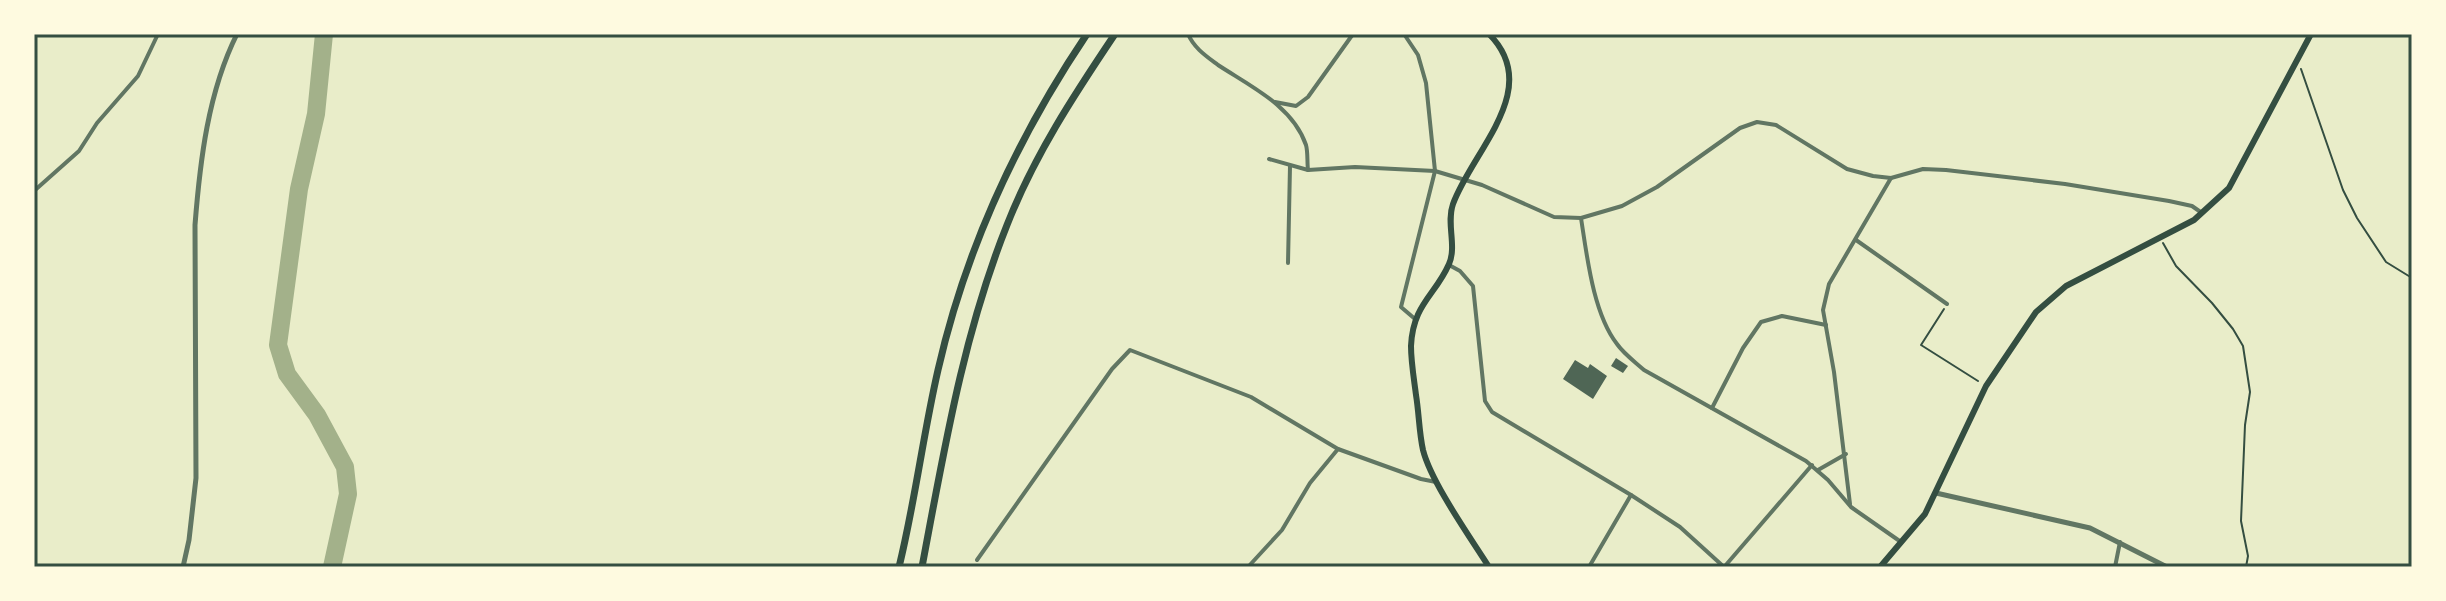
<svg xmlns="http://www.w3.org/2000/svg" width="2446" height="601" viewBox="0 0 2446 601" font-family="Cabin,sans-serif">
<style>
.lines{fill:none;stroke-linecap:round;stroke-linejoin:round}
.river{stroke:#a3b18a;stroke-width:18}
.building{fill:#4f6655}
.path{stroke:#344e41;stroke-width:2}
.minor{stroke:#617663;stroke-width:4}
.tertiary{stroke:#617663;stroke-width:5}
.secondary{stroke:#344e41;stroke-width:6}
.motorway{stroke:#344e41;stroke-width:7}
.neatline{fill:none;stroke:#344e41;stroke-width:3}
</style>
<rect width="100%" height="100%" fill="#e9edc9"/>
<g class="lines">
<!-- river -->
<polyline class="river" points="324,34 316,114 299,189 278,345 287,374 317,415 345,467 348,494 332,567"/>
</g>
<!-- building -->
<g class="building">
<polygon points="1616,358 1628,366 1623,373 1611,366"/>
<polygon points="1575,360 1588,368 1590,364 1607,376 1593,399 1563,379"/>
</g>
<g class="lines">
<!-- path -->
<g class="path">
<polyline points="2301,69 2343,190 2357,218 2386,262 2412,278"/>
<polyline points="2163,243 2176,266 2212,303 2233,329 2243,346 2250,392 2245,425 2241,521 2248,556 2246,567"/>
<polyline points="1944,309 1921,345 1978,381"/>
</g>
<!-- minor -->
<g class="minor">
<path d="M1188,34C1194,48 1206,56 1218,65C1250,86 1293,106 1306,145C1308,152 1307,162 1308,170"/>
<polyline points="1404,34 1418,55 1426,83 1435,171 1401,307 1415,319"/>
<polyline points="1275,102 1296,106 1308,97 1353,34"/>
<polyline points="1269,159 1308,170 1355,167 1435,171 1482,185 1554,217 1581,218 1622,206 1657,187 1740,128 1757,122 1776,125 1847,169 1873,176 1891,178 1923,169 1946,170 2065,184 2169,201 2192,206 2202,213"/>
<polyline points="34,191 79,151 97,123 138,76 158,34"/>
<path d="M1581,218C1587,256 1593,313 1617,344C1624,354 1634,361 1644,370L1806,461L1828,480L1851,507L1901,542"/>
<polyline points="1856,240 1947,304"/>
<polyline points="1288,263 1290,166"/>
<polyline points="1449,265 1460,271 1473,286 1485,401 1492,412 1631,495 1680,527 1724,567"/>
<polyline points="1712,408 1743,348 1761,322 1782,316 1826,325"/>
<polyline points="1818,470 1846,454"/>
<polyline points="1850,504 1834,372 1823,310 1829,284 1891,178"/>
<polyline points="977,560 1112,369 1130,350 1251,397 1338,449 1421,479 1436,482"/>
<polyline points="1725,566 1812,465"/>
<polyline points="1248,567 1282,530 1310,483 1338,449"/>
<polyline points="1589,567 1631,495"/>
<polyline points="2115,567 2120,542"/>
</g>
<!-- tertiary -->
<g class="tertiary">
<polyline points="1936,493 2090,528 2167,567"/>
<path d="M183,567L189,540L196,478L195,225C200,161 208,92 237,34"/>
</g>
<!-- secondary -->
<g class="secondary">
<path d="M1489,567C1470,537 1431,482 1423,450C1419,432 1419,413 1416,395C1414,379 1411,362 1411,346C1413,304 1435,296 1449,264C1457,246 1446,223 1453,204C1472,151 1544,89 1489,34"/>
<polyline points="1880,567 1925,514 1986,386 2036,312 2066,286 2194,220 2229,188 2311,34"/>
</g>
<!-- motorway -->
<g class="motorway">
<path d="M899,567C915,502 923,435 938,370C966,247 1017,138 1087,34"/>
<path d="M922,567C944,451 963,335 1007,225C1034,156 1074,95 1115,34"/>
</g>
</g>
<!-- border -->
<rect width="2446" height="601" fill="none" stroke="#fefae0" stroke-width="72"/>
<rect x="36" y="36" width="2374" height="529" class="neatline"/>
</svg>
